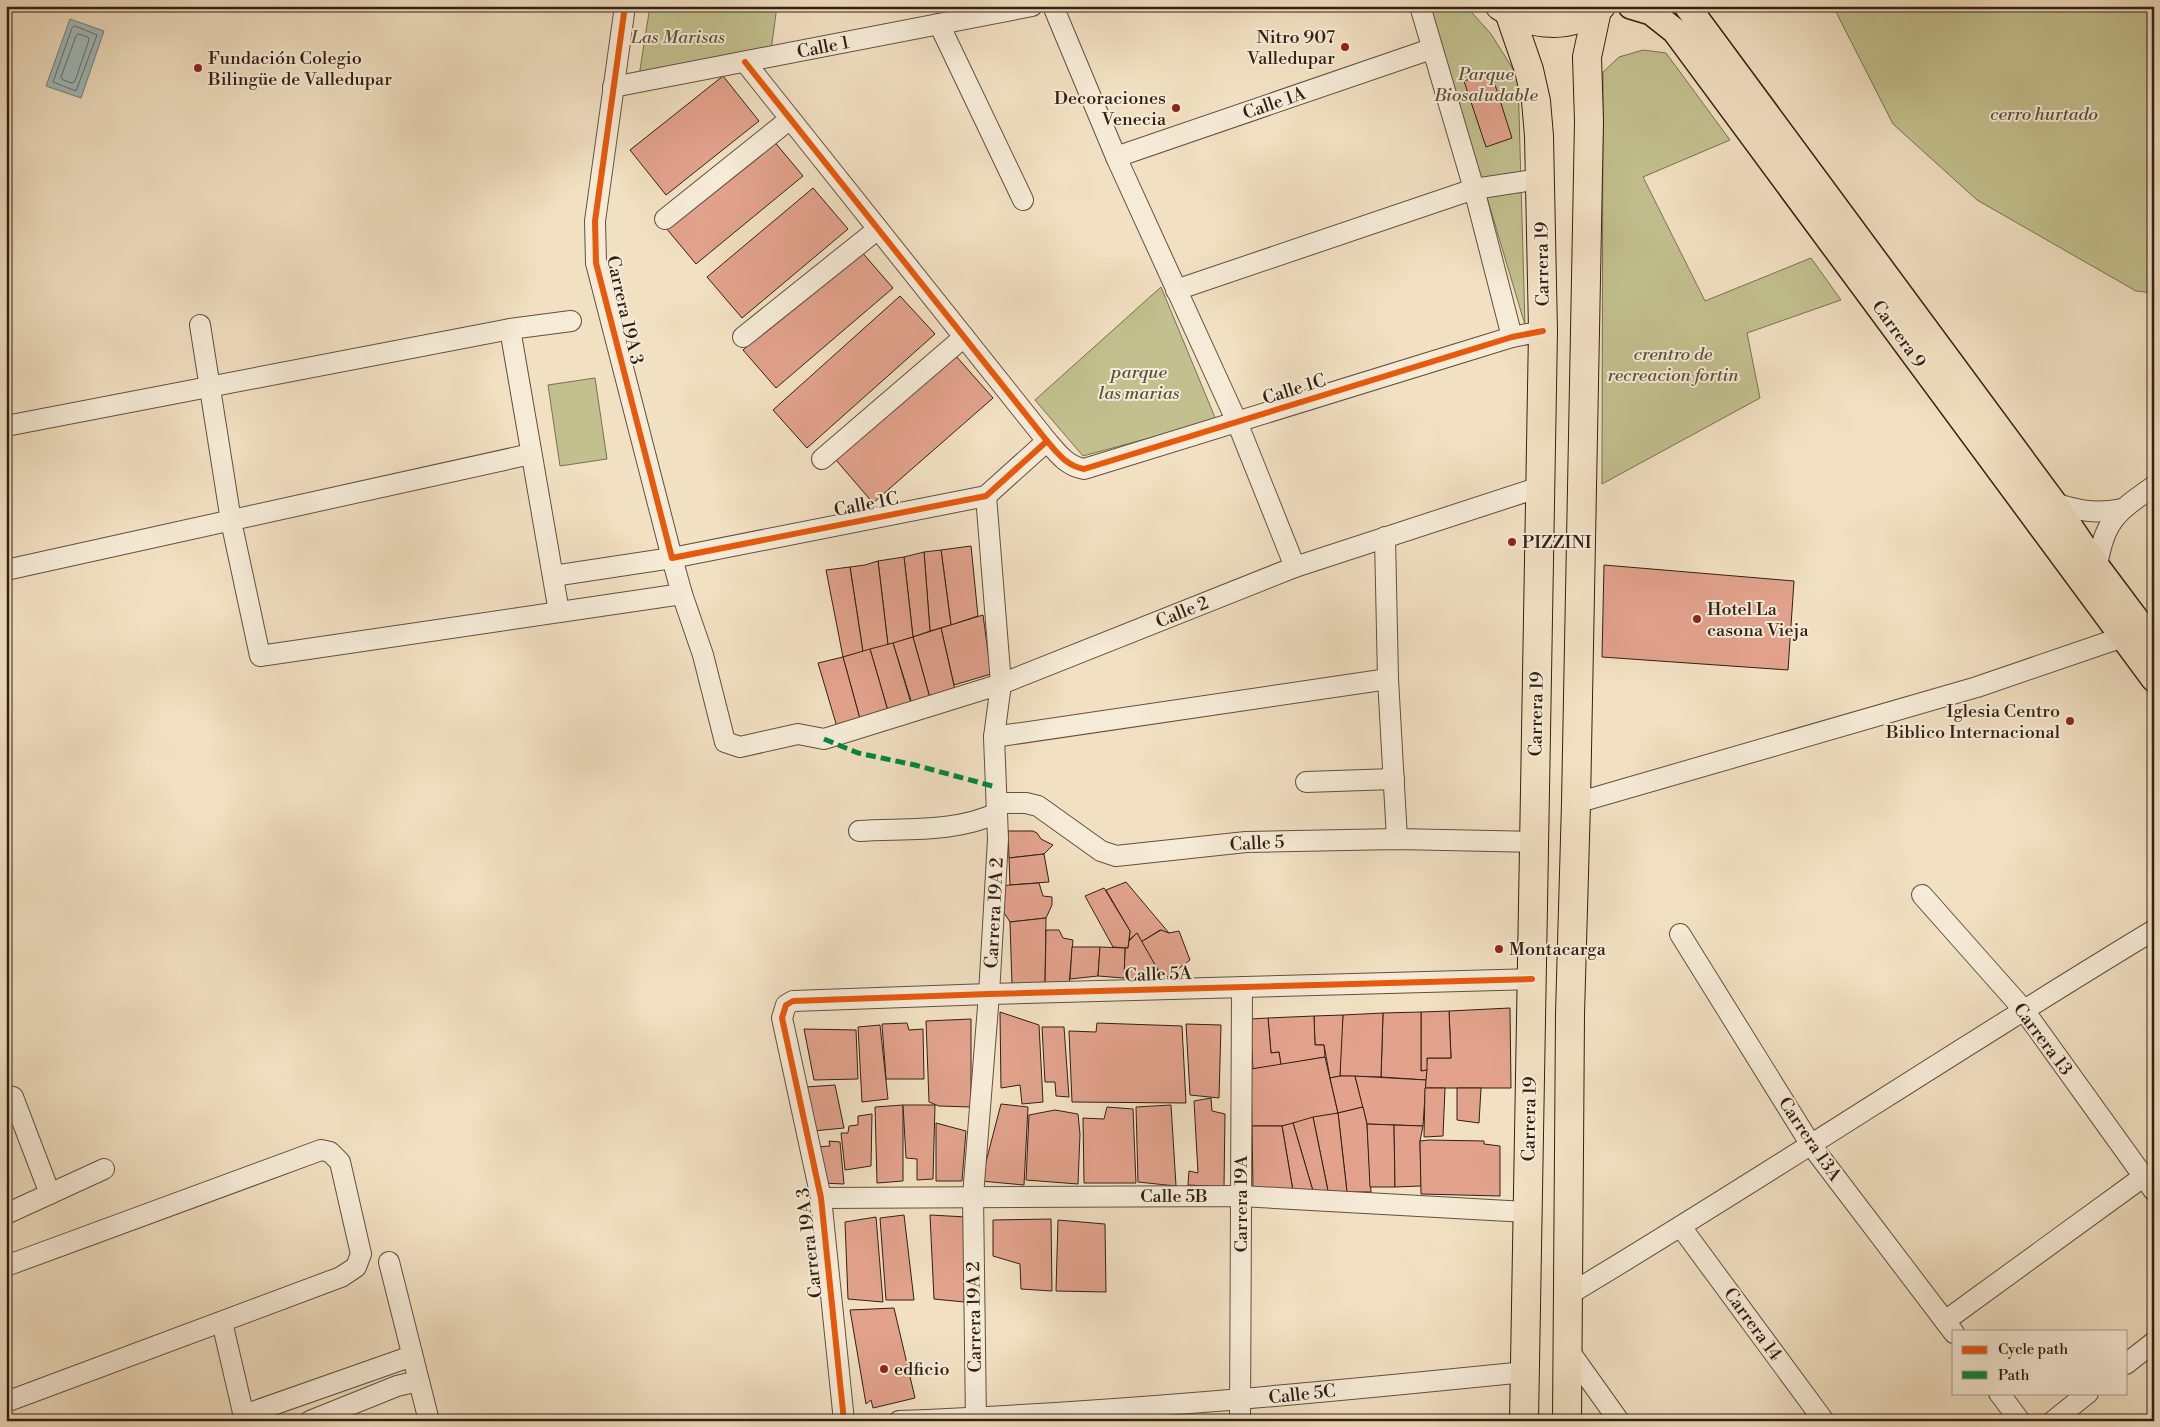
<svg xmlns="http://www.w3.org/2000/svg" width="2160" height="1427" viewBox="0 0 2160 1427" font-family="'Libre Bodoni',serif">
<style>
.green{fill:#c2c08e;stroke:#7a7050}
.water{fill:#9fbbbd;stroke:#737d79}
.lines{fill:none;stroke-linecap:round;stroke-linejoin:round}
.shore{stroke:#686e68;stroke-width:1}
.building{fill:#e2a28c;stroke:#322013}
.minor-casing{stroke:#62503f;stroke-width:22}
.major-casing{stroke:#322013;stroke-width:28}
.highway-casing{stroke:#322013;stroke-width:30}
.minor{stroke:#f6ebd7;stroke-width:20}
.major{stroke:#f1e0c2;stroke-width:25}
.highway{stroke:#f1e0c2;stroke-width:28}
.quiet{stroke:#00873e;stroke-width:5;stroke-dasharray:10 5;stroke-linecap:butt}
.cycleway-casing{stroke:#f6ebd7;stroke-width:9}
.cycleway{stroke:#e8590c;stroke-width:6}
.poi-dot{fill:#8f2418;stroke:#f6ebd7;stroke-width:2}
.labels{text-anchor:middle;stroke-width:4;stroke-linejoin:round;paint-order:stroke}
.park-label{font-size:18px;font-style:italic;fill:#5d5038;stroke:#f6ebd7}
.poi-label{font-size:18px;fill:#322013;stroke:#f6ebd7;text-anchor:start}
.street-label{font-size:18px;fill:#322013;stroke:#f6ebd7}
</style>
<rect width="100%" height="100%" fill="#f1e0c2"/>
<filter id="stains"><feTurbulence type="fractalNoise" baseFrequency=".004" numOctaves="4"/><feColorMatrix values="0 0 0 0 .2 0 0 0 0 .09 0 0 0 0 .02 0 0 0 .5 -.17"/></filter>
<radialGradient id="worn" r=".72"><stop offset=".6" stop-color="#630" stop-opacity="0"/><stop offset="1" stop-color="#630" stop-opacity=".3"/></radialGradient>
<!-- green -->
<g class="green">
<polygon points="650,6 777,6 771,50 639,76"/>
<polygon points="1430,6 1466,6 1491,34 1518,77 1525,325"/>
<polygon points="1833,6 2154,6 2154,293 2136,291 1977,200 1893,124"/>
<polygon points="1643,50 1666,53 1730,140 1643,177 1705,301 1811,258 1841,300 1747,333 1760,398 1602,484 1603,72 1619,57"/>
<polygon points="1161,287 1216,420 1083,456 1035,400"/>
<polygon points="595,378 607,459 560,466 548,385"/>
</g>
<!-- water -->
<polygon class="water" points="70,19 104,31 81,98 46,86"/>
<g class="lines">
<!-- shore -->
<g class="shore">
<polygon points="75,26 97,35 76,91 53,82 72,28"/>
<polygon points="79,34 88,37 89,40 75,81 72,83 63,80 61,77 76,36"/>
</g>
</g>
<!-- building -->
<g class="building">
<polygon points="1491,72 1512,138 1486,147 1464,81"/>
<polygon points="723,76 759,121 666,195 630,150"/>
<polygon points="773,140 803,176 696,264 666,228"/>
<polygon points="813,188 848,229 742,318 707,277"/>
<polygon points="860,250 893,288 776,388 743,350"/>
<polygon points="900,296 935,334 807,448 773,410"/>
<polygon points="955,355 993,398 873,503 836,460"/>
<polygon points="971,546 978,616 951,625 941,550"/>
<polygon points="941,550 951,625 930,631 924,552"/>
<polygon points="924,552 930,631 913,637 904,557"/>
<polygon points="904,557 913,637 888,645 878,561"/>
<polygon points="878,561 888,645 863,652 850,567 865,565"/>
<polygon points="1604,565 1794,581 1788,670 1602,657"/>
<polygon points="850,567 863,652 843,657 826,570"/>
<polygon points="983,615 991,674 954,685 941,628"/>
<polygon points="941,628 955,690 930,698 913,637"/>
<polygon points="913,637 930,698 912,704 893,643"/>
<polygon points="893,643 911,703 888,711 870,649"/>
<polygon points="870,649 888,711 860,719 843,657"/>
<polygon points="843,657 860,719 837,727 818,663"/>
<polygon points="1008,831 1033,831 1037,833 1041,839 1053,845 1044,854 1009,858"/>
<polygon points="1044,854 1049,882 1010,885 1009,858"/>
<polygon points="1126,882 1169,933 1160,930 1141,942 1137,933 1129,940 1130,931 1106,890"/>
<polygon points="1039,883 1043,896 1052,897 1052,905 1046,918 1010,922 1001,908 997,886"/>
<polygon points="1104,888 1130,931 1128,948 1113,947 1085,896"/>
<polygon points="1046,918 1045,985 1012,985 1010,922"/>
<polygon points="1046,930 1059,930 1063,938 1073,940 1069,985 1045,985"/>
<polygon points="1161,930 1169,933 1179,931 1190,960 1168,977 1158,970 1141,942"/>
<polygon points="1137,933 1158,970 1144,982 1124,978 1125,948 1128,948 1129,941"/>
<polygon points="1072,947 1100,947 1098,976 1070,979"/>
<polygon points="1100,947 1125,948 1124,978 1098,976"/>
<polygon points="1510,1008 1511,1088 1425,1088 1427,1058 1451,1058 1449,1011"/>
<polygon points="1449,1011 1451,1058 1427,1058 1427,1070 1421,1071 1421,1012"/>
<polygon points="1000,1012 1039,1025 1043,1102 1022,1104 1020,1085 1001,1088"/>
<polygon points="1421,1012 1421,1071 1427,1070 1426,1080 1381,1077 1383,1013"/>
<polygon points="1383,1013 1381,1077 1340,1076 1340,1045 1343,1015"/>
<polygon points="1343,1015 1340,1076 1330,1078 1324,1045 1315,1045 1314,1016"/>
<polygon points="1314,1016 1315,1045 1324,1045 1325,1057 1281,1065 1279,1052 1271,1053 1268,1018"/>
<polygon points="1268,1018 1271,1053 1279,1052 1281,1065 1253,1069 1250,1019"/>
<polygon points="971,1019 971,1107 939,1106 929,1102 926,1021"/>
<polygon points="907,1023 909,1030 923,1029 924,1079 886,1079 882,1024"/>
<polygon points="1097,1023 1182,1026 1186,1103 1072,1102 1069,1031 1096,1032"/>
<polygon points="1186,1024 1221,1025 1219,1098 1190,1095"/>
<polygon points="880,1025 888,1099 862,1102 858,1027"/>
<polygon points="1042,1027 1064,1027 1069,1097 1056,1096 1055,1082 1045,1082"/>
<polygon points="804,1029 856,1030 858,1079 814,1080"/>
<polygon points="1325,1057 1338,1113 1282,1126 1252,1126 1251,1069"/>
<polygon points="1340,1076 1355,1076 1363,1107 1338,1113 1330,1078"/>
<polygon points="1355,1076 1426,1080 1423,1126 1367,1124"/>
<polygon points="835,1085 844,1128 813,1131 806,1087"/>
<polygon points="1425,1088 1445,1088 1443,1136 1424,1137"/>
<polygon points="1457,1088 1481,1088 1479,1123 1457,1120"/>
<polygon points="1211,1098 1212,1111 1225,1114 1224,1187 1188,1185 1189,1171 1198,1173 1194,1101"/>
<polygon points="1001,1104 1028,1107 1024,1185 981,1181"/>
<polygon points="903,1105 903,1181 877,1183 875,1107"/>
<polygon points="903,1105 935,1105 933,1179 917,1180 917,1159 906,1158"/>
<polygon points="1171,1105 1176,1186 1138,1182 1136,1107"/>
<polygon points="1107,1107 1133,1109 1136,1183 1084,1183 1083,1118 1104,1119"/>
<polygon points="1363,1107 1367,1124 1371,1192 1347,1192 1338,1113"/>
<polygon points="1055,1110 1078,1114 1080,1134 1078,1184 1026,1180 1029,1115"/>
<polygon points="1338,1113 1347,1192 1328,1191 1313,1117"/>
<polygon points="872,1114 871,1166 845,1170 841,1133 848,1133 849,1126 858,1125 858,1116"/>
<polygon points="1313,1117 1328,1191 1313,1191 1293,1123"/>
<polygon points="936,1123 966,1131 962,1181 936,1181"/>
<polygon points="1293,1123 1313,1191 1293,1191 1282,1126"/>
<polygon points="1367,1124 1394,1125 1395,1187 1370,1187"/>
<polygon points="1394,1125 1423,1126 1420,1141 1421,1186 1395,1187"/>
<polygon points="1252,1126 1282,1126 1293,1191 1253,1190"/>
<polygon points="1429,1140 1484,1141 1484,1144 1500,1146 1500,1196 1421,1194 1420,1141"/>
<polygon points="829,1141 840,1142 844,1184 821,1183 815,1147 830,1146"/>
<polygon points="904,1215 914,1300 886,1300 880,1218"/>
<polygon points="930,1215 967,1217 964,1302 934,1299"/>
<polygon points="876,1217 883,1302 848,1299 845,1222"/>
<polygon points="1051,1219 1052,1291 1021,1289 1020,1264 993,1256 993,1220"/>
<polygon points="1058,1220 1105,1224 1106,1292 1056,1291"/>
<polygon points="894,1308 915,1398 873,1408 871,1400 866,1404 850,1310"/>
</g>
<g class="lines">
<!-- minor casing -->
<g class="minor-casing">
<g id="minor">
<polyline points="625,6 595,221 596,263 672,558 682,594 703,655 725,742 740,747 798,734 824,739 1001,684 1295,567 1540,487"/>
<polyline points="1053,6 1116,157 1237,422 1295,567"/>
<polyline points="1420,6 1474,189 1512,337"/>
<polyline points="939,24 1023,200"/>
<path d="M745,62L1047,441C1058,454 1067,466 1084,469L1512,337L1543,331"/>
<polyline points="613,87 1032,6"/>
<polyline points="1116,157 1431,49"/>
<polyline points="665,219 790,119"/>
<polyline points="1176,290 1474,189 1540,179"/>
<polyline points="200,325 231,521 260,656 682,594"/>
<polyline points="510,329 559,612"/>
<polyline points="743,337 878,229"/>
<polyline points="6,426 510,329 571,321"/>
<polyline points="822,459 964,337"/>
<path d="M2054,503C2079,511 2095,514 2122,509"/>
<polyline points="1385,537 1388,679 1397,839"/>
<path d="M2097,567C2104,520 2117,512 2154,486"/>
<polyline points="6,570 531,454"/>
<polyline points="553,576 672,558 986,496 1047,441"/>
<polyline points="994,737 1388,679"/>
<polyline points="1306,782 1394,779"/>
<polyline points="997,803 1026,803 1038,806 1101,851 1116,856 1246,842 1397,839 1534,842"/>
<polyline points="1576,803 1977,687 2123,637"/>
<path d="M859,831C904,828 955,833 997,813"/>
<polyline points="1922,895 2023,1009 2154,1191"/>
<polyline points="1680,934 1811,1145 1954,1333"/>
<polyline points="6,1095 13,1097 50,1194"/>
<polyline points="821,1198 1241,1196 1527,1212"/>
<polyline points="6,1214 104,1169"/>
<polyline points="1681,1227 1824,1421"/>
<polyline points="389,1262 429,1421"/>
<polyline points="6,1266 321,1150 330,1152 340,1162 361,1254 356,1267 341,1277 6,1402"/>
<path d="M1568,1295C1765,1177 1957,1049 2154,930"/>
<polyline points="1945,1321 2143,1177"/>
<polyline points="222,1322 245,1421"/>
<polyline points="1567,1348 1619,1421"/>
<polyline points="2126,1364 2154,1342"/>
<polyline points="1999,1393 2020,1421"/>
<polyline points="244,1415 412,1356"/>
<polyline points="310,1421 397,1386 418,1381"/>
<polyline points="844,1421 821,1198 782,1018 786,1005 793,1001 989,994 1532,979"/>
<path d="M899,1421C1108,1413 1316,1393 1525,1372"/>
<polyline points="976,1421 973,1196 989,994 998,839 994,737 1001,684 986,496"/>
<polyline points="1240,1421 1242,987"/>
<polyline points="2053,1421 2088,1393"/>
</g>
</g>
<!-- major casing -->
<g class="major-casing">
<g id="major">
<polyline points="1631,6 1651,12 1675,31 2154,679"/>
<polyline points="1687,6 2054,503 2097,567 2154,643"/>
</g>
</g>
<!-- highway casing -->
<g class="highway-casing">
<g id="highway">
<path d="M1500,6C1531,27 1571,30 1601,6"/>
<polyline points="1509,12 1529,70 1536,101 1539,136 1543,331 1524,1421"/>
<polyline points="1567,1421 1570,1014 1576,803 1589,121 1587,57 1597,10"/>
</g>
</g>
<!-- minor -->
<use href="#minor" class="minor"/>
<!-- major -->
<use href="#major" class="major"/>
<!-- highway -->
<use href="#highway" class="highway"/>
<!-- quiet -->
<polyline class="quiet" points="824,739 858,753 915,765 996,787"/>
<!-- cycleway casing -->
<g class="cycleway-casing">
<g id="cycleway">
<polyline points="625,6 595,221 596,263 672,558 986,496 1047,441"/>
<path d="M745,62L1047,441C1058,454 1067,466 1084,469L1512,337L1543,331"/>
<polyline points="844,1421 821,1198 782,1018 786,1005 793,1001 989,994 1532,979"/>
</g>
</g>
<!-- cycleway -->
<use href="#cycleway" class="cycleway"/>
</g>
<!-- markers -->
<g class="poi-dot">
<circle cx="1345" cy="47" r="5"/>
<circle cx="198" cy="68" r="5"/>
<circle cx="1176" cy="108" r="5"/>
<circle cx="1512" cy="542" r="5"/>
<circle cx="1697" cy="619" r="5"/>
<circle cx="2070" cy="721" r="5"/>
<circle cx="1499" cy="949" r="5"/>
<circle cx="884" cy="1369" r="5"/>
</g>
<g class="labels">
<!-- park labels -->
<g class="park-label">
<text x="678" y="43">Las Marisas</text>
<text x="1486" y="80">Parque<tspan x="1486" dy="21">Biosaludable</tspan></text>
<text x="2044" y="120">cerro hurtado</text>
<text x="1673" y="360">crentro de<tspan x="1673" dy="21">recreacion fortin</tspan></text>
<text x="1139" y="378">parque<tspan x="1139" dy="21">las marias</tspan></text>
</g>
<!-- poi labels -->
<g class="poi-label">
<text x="1335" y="43" text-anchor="end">Nitro 907<tspan x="1335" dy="21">Valledupar</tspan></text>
<text x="208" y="64">Fundación Colegio<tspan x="208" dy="21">Bilingüe de Valledupar</tspan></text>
<text x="1166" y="104" text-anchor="end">Decoraciones<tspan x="1166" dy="21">Venecia</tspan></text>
<text x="1522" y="548">PIZZINI</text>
<text x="1707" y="615">Hotel La<tspan x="1707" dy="21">casona Vieja</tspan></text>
<text x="2060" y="717" text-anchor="end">Iglesia Centro<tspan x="2060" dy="21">Biblico Internacional</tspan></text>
<text x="1509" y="955">Montacarga</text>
<text x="894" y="1375">edficio</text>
</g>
<!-- street labels -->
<g class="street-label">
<text transform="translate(823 47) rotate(-11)" y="6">Calle 1</text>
<text transform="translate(1274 103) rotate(-19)" y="6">Calle 1A</text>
<text transform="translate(1542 264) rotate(-91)" y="6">Carrera 19</text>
<text transform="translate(625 310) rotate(77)" y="6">Carrera 19A 3</text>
<text transform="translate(1899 334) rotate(54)" y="6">Carrera 9</text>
<text transform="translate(1294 389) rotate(-17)" y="6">Calle 1C</text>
<text transform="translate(866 504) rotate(-11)" y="6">Calle 1C</text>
<text transform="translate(1182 612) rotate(-22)" y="6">Calle 2</text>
<text transform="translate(1536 714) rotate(-89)" y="6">Carrera 19</text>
<text transform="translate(1257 843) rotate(-3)" y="6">Calle 5</text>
<text transform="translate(994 913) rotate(-87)" y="6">Carrera 19A 2</text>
<text transform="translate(1158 974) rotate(-2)" y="6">Calle 5A</text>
<text transform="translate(2043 1039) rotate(53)" y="6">Carrera 13</text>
<text transform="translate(1529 1119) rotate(-89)" y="6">Carrera 19</text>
<text transform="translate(1810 1139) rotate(56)" y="6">Carrera 13A</text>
<text x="1174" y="1202">Calle 5B</text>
<text transform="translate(1241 1204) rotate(-90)" y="6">Carrera 19A</text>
<text transform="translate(809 1243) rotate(-97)" y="6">Carrera 19A 3</text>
<text transform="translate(974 1317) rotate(-91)" y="6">Carrera 19A 2</text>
<text transform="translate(1753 1324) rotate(54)" y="6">Carrera 14</text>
<text transform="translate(1302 1394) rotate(-6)" y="6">Calle 5C</text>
</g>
</g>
<!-- margin -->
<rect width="2160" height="1427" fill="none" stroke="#f1e0c2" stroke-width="25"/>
<rect x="8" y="8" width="2145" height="1412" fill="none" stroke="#322013" stroke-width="2.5"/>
<rect x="12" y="12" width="2135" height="1402" fill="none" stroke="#322013"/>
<!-- legend -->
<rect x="1952" y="1330" width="175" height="65" fill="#f6ebd7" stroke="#a89a89"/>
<rect x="1962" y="1346" width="25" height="8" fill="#e8590c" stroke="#a89a89"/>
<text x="1998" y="1354" font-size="15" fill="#322013">Cycle path</text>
<rect x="1962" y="1371" width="25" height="8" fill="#00873e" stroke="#a89a89"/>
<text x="1998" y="1380" font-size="15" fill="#322013">Path</text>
<rect width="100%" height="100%" filter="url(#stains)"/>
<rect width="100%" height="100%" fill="url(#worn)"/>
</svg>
